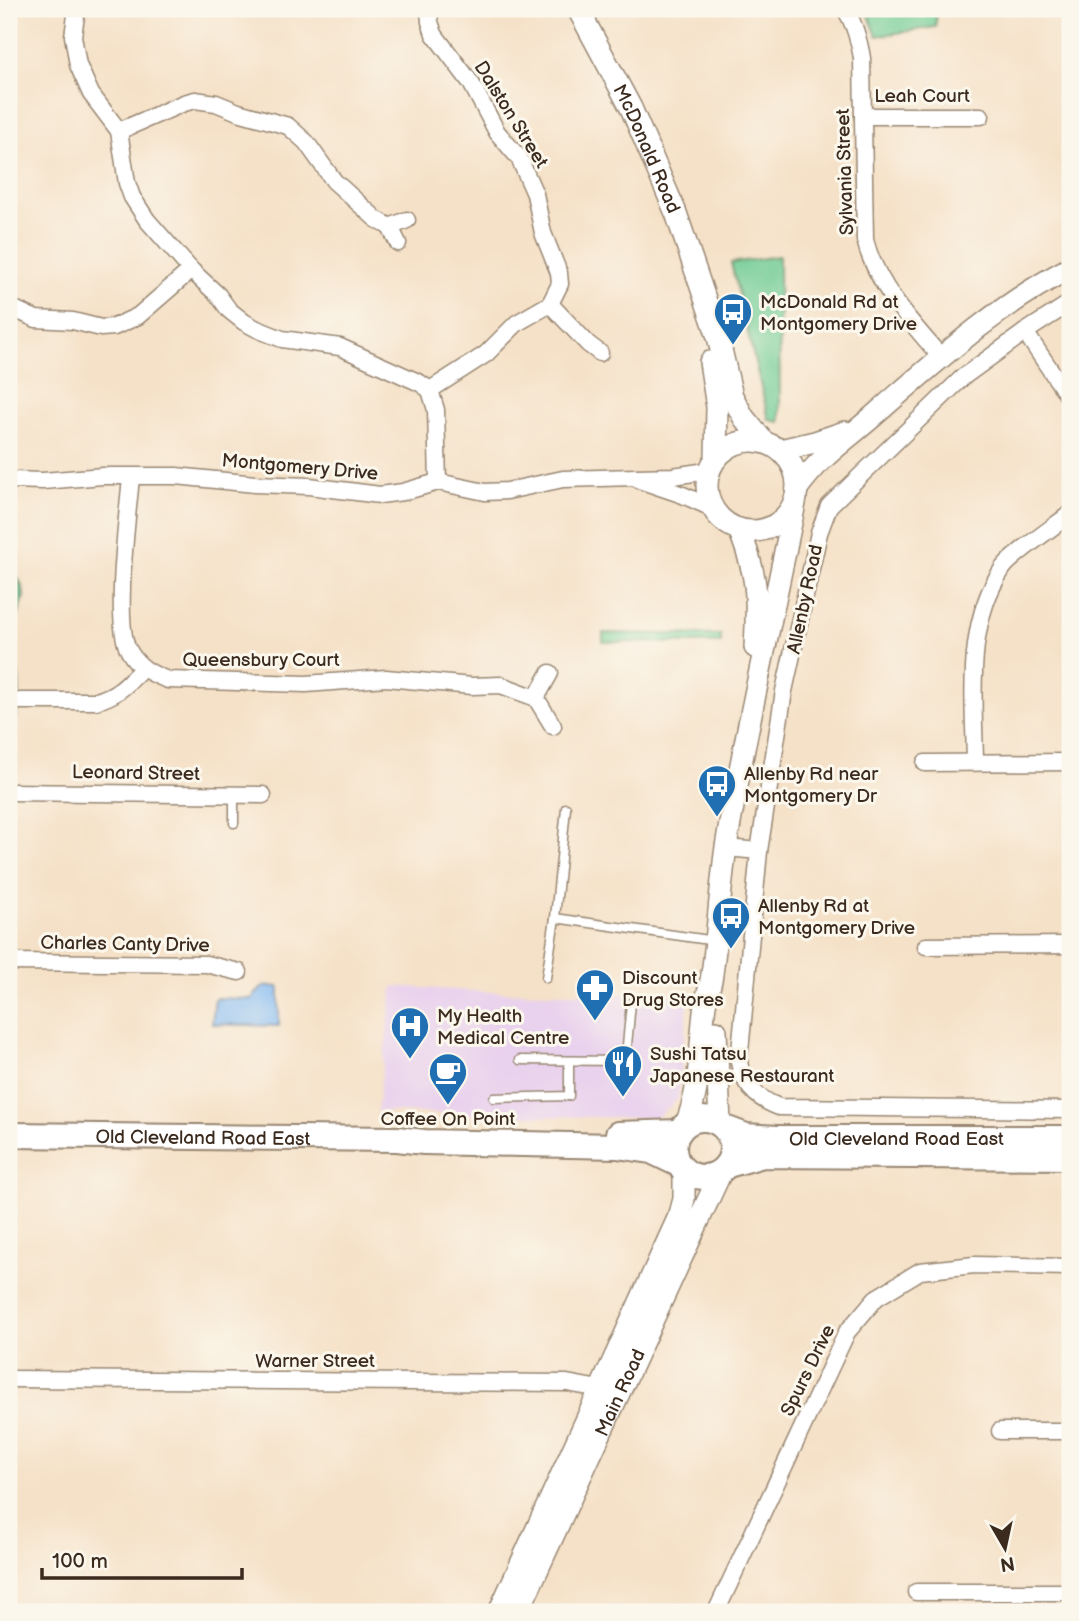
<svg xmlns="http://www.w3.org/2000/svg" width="1079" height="1621" viewBox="0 0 1079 1621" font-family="'Balsamiq Sans',sans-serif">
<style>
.built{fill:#e9d2ed}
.green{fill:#72cc94;stroke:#567b59;stroke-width:2}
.forest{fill:#5db07e;stroke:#4c6d4e;stroke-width:2}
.water{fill:#83baf2;stroke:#5f7288;stroke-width:2}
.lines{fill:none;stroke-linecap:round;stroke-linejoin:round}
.lane-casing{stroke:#988672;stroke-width:11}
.street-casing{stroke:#988672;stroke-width:19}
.secondary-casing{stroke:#988672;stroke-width:24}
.primary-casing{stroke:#988672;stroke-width:28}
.lane{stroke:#fff;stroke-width:8}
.street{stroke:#fff;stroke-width:16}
.secondary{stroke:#fff;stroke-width:21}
.primary{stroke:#fff;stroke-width:24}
.labels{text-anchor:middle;stroke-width:6;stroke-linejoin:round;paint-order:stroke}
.street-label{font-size:19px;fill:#3b2a1e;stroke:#fbf7ec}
.poi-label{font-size:19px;fill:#3b2a1e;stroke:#fbf7ec;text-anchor:start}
</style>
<rect width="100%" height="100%" fill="#fbf7ec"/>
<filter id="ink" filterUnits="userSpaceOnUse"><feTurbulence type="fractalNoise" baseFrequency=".0143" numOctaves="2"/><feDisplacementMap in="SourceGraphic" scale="14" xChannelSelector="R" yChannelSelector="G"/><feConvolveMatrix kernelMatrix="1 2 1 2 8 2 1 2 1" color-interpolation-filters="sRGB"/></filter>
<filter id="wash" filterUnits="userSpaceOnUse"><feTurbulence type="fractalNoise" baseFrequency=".00686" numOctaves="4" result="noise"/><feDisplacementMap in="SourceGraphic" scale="28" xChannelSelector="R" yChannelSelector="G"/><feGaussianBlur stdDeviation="1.57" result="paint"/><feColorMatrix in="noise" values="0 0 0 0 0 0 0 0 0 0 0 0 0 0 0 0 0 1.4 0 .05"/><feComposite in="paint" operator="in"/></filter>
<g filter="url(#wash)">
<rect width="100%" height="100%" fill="#f5e1c7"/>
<!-- built -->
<polygon class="built" points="393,986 489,992 689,995 678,1099 659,1116 654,1118 473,1115 377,1111"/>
<!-- green -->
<g class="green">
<polygon points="866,9 936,9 936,27 877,36"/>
<polygon points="779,256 780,422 769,420 731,263"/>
<polygon points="603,633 721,635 721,643 603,642"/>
</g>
<!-- forest -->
<path class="forest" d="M9,568C16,572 24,587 24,596C23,604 18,613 16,622C10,664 31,691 9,733Z"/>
<!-- water -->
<polygon class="water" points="264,986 279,987 279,1026 212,1024 215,998 251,999"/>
</g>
<g filter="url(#ink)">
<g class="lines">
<!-- lane casing -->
<g class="lane-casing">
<g id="lane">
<polyline points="234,794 234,823"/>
<polyline points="566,808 555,918 716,941"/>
<polyline points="546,978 555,918"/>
<polyline points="520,1060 620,1061 626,1056 631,1003"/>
<polyline points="494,1098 569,1096 569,1061"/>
</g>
</g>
<!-- street casing -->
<g class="street-casing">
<g id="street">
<polyline points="77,9 73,36 78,65 91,94 119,131 127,183 132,197 147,220 191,270 218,295 229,310 244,322 257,329 282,339 340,347 420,383 430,390 436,410 438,482"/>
<polyline points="429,9 430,22 434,34 471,83 497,132 519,158 535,194 543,233 559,273 560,284 550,304 517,323 486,354 430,390"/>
<path d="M845,9C855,24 859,40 862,58L865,240C876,284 911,323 941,357"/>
<polyline points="863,116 981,116"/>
<polyline points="119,131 184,103 195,100 216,103 238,112 288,126 306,142 334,181 376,219 390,227 398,243"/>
<polyline points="390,227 407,220"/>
<path d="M1070,303L1025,332L963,377L829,506L819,533L784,691L759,851L739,1062C743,1085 757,1099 779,1107L1070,1110"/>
<polyline points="550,304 588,344 600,353"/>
<polyline points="12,308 36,319 73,321 101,328 114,327 138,316 191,270"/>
<polyline points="1025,332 1070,399"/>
<path d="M131,477C128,512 113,625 129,651C138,667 151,674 168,680L306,684L386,678L472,686L501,685L536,698L553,726"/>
<polyline points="9,480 43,481 103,476 176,476 255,484 309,486 380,495 403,492 438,482 485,492 507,491 563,479 673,476 700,472 708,474"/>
<polyline points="639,480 683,495 712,508"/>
<polyline points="536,698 550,673"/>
<path d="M20,701H96C117,696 128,683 143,668"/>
<path d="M975,762C974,698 965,623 1003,568C1012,555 1055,526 1070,514"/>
<polyline points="925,763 1070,762"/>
<polyline points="9,792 263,795"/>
<polyline points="726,848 759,851"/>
<polyline points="926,946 1070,945"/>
<polyline points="9,962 206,964 239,972"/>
<polyline points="9,1379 567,1383 610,1391"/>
<polyline points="1000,1431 1070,1431"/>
<polyline points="916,1592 1070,1592"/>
<polyline points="716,1612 847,1332 876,1298 920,1271 974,1265 1070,1267"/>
</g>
</g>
<!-- secondary casing -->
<g class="secondary-casing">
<g id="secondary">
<path id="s1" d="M578,9L631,108L676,213L718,337L732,396L744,418L764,442"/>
<polyline points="710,362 717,407 716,457"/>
<circle cx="752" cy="486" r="45"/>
<polyline points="780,450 815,442 845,432"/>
<path d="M797,489C820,456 849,438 878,412C939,359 998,305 1070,268"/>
<path d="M739,529C758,577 758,596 755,647"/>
<polyline points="716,1031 720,1124"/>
<path d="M686,1124C702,1085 699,1046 705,1005C707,994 711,984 712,974C718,932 720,889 726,847C745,730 773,615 796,498"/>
<polyline points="499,1612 680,1214 684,1199 684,1170"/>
<path id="s2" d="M518,1612L721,1172"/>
</g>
</g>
<!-- primary casing -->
<g class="primary-casing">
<g id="primary">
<circle cx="703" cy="1148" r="29"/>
<path id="s3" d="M725,1128L746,1136L777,1138H1070"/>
<polyline points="618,1134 679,1132"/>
<path id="s4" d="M9,1135L397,1139L424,1142L617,1146L651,1151L678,1164"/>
<polyline points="728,1165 763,1155 1070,1157"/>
</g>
</g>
<!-- lane -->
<use href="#lane" class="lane"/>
<!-- street -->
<use href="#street" class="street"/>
<!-- secondary -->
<use href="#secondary" class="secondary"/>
<!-- primary -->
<use href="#primary" class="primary"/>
</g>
</g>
<!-- icons -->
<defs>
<g id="bus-pin" transform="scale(2.0125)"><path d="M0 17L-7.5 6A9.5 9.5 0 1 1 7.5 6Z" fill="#1f6fb2" stroke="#fbf7ec"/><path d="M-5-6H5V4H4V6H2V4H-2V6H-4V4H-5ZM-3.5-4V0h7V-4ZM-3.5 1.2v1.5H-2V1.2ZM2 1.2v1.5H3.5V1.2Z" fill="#fff"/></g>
<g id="pharmacy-pin" transform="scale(2.0125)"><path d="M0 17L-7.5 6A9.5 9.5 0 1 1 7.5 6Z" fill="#1f6fb2" stroke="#fbf7ec"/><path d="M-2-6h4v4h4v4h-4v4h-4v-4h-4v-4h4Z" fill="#fff"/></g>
<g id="hospital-pin" transform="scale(2.0125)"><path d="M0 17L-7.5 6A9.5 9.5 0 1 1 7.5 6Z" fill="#1f6fb2" stroke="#fbf7ec"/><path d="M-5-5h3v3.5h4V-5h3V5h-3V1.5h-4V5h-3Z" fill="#fff"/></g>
<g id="restaurant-pin" transform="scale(2.0125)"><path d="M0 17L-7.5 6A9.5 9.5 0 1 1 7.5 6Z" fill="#1f6fb2" stroke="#fbf7ec"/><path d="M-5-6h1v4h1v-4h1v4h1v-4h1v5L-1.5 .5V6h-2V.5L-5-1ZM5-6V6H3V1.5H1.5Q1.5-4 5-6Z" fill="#fff"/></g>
<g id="cafe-pin" transform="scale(2.0125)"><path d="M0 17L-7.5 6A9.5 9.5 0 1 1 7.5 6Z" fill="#1f6fb2" stroke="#fbf7ec"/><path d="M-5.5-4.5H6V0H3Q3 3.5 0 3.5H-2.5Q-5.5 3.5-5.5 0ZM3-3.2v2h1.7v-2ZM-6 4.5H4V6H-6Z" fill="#fff"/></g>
</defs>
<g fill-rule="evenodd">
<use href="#bus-pin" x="733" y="312"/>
<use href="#bus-pin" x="717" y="784"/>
<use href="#bus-pin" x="731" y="916"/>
<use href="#pharmacy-pin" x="595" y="988"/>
<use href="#hospital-pin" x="410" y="1026"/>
<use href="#restaurant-pin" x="623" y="1064"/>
<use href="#cafe-pin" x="448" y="1072"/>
</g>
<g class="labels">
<!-- street labels -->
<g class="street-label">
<text x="922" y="102">Leah Court</text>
<text transform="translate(512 114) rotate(58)" y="7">Dalston Street</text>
<text dy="7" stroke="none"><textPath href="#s1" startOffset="156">McDonald Road</textPath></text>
<text transform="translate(844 172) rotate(-92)" y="7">Sylvania Street</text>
<text transform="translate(300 466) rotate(5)" y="7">Montgomery Drive</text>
<text transform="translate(804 599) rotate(-78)" y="7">Allenby Road</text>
<text x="261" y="666">Queensbury Court</text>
<text transform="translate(136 772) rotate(1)" y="7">Leonard Street</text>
<text transform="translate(125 943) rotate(1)" y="7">Charles Canty Drive</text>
<text dy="7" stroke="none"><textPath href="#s4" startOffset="194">Old Cleveland Road East</textPath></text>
<text dy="7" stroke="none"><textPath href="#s3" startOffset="173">Old Cleveland Road East</textPath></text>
<text x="315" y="1367">Warner Street</text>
<text transform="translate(807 1370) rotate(-64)" y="7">Spurs Drive</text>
<text dy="7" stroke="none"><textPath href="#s2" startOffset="242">Main Road</textPath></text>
</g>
<!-- poi labels -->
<g class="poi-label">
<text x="760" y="308">McDonald Rd at<tspan x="760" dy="22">Montgomery Drive</tspan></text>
<text x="744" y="780">Allenby Rd near<tspan x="744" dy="22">Montgomery Dr</tspan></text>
<text x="758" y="912">Allenby Rd at<tspan x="758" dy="22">Montgomery Drive</tspan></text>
<text x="622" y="984">Discount<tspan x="622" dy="22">Drug Stores</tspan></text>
<text x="437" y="1022">My Health<tspan x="437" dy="22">Medical Centre</tspan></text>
<text x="650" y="1060">Sushi Tatsu<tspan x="650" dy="22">Japanese Restaurant</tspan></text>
<text x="448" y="1125" text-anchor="middle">Coffee On Point</text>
</g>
</g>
<!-- margin -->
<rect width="1079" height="1621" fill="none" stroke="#fbf7ec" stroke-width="35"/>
<!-- north arrow -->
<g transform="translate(1005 1548) rotate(171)" stroke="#fbf7ec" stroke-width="5" paint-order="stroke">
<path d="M0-5L12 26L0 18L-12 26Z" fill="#3b2a1e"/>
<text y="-10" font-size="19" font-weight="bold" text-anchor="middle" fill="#3b2a1e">N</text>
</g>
<!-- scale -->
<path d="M42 1568v10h200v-10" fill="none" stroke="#3b2a1e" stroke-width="3.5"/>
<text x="52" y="1568" font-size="21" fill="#3b2a1e" stroke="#fbf7ec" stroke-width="5" paint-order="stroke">100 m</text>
</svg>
